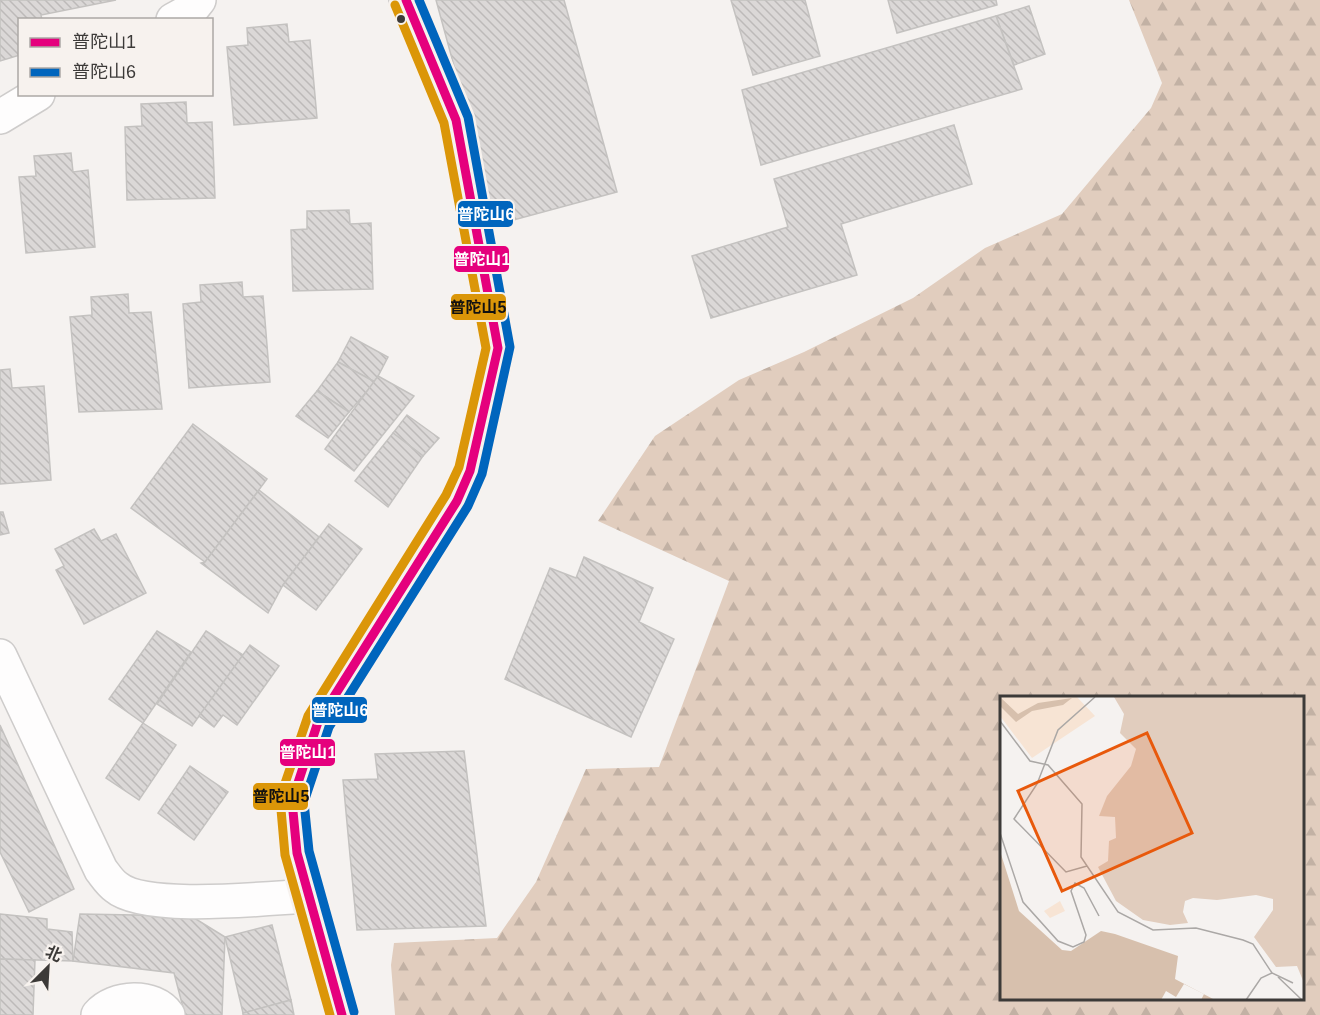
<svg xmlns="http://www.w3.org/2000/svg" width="1320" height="1015" viewBox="0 0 1320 1015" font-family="Helvetica,'Noto Sans SC',sans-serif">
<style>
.forest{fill:url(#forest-firs);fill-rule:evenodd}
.building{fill:url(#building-back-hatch);stroke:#c4c2c0;stroke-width:1.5}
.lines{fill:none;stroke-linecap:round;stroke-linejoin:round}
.street-casing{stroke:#cecccb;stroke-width:36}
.street{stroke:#fefdfd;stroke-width:33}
.bus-1-casing{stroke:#f7f2ee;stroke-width:14}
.bus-2-casing{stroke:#f7f2ee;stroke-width:14}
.bus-3-casing{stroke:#f7f2ee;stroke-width:14}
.bus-1{stroke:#e5007d;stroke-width:9}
.bus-2{stroke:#0065bd;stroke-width:9}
.bus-3{stroke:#db9608;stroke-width:9}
.bus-dot{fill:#3c3a38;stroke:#f7f2ee;stroke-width:2}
.inset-river{fill:none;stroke:#d7c0ad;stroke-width:3}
.inset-road{fill:none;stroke:#aba8a6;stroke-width:1.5}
.view{fill:#e8590c;fill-opacity:0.15;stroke:#e8590c;stroke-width:3}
.inset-edge{fill:none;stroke:#3c3a38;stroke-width:3}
.line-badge{stroke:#f7f2ee;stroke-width:2}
.badge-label{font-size:16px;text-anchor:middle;font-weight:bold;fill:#fff}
.pale-badge-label{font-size:16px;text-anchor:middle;font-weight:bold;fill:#111}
</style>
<defs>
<pattern id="forest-firs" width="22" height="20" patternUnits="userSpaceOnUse" patternTransform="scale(1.5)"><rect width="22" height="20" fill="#e1cdbe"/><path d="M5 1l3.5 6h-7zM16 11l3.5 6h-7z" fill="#c2b1a4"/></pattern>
<pattern id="building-back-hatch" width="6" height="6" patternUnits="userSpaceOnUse" patternTransform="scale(1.5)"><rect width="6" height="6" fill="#dbd8d7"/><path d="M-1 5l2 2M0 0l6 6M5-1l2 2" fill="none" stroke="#bdbab9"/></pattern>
</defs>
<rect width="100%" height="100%" fill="#f5f2f0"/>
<!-- forest -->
<path class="forest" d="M1129,0H1320V1015H395L391,965L394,943L497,938L536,882L586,769L659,767L729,581L598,521L655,436L739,380L804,352L913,298L985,248L1062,214L1151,108L1162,83ZM1002,697H1304V998H1002Z"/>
<!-- building -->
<g class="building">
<polygon points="0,0 116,0 41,15 42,20 20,20 20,55 0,61"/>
<polygon points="436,0 564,0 617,192 469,232 481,165"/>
<polygon points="731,0 805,0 820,56 753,75"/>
<polygon points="888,0 996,0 997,5 897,33"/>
<polygon points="1029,6 1045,54 1014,65 996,16"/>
<polygon points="996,16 1022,89 761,165 742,90"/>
<polygon points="287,24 289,42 310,40 317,118 234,125 227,47 248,45 247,28"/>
<polygon points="186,102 187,123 212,122 215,198 127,200 125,127 142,126 141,104"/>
<polygon points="954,125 972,184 841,224 857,275 711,318 692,256 788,227 774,179"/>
<polygon points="71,153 73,172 88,170 95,247 26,253 19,177 36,176 34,156"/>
<polygon points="349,210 350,224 371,223 373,289 293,291 291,230 307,229 307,211"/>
<polygon points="242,282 243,297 263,296 270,382 189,388 183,304 201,302 200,285"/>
<polygon points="128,294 129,313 151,312 162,409 79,412 70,317 92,315 91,297"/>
<polygon points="351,337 388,357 375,382 338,362"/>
<polygon points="338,362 375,382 349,412 317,391"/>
<polygon points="10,369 12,388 44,386 51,480 0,484 0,370"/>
<polygon points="378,376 414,396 354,471 325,449"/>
<polygon points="317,391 349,412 328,438 296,416"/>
<polygon points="407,415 439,438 423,456 393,433"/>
<polygon points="193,424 267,479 205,562 131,508"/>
<polygon points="393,433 423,456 388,507 355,481"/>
<polygon points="259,490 319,537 283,585 268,613 201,563 205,562"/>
<polygon points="0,512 3,512 9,533 0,535"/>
<polygon points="329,524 362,549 316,610 283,585"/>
<polygon points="94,529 101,541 116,534 146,593 84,624 56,570 64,566 55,549"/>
<polygon points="584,557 653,588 639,622 674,639 631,737 505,679 550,568 576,578"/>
<polygon points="157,631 191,652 143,723 109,699"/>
<polygon points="206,631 243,655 192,726 157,704"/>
<polygon points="250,645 279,666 237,725 223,715 214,727 199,716"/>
<polygon points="143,723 176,745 139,800 106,778"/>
<polygon points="0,725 74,889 29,912 0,852"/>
<polygon points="464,751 486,926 357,930 343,780 378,779 375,754"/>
<polygon points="190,766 228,792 194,840 158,813"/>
<polygon points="0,914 47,919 47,929 72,932 73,961 0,959"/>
<polygon points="80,914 191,916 225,937 222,1015 185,1015 174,973 73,961"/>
<polygon points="272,925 291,1000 243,1013 225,937"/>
<polygon points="0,959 35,960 33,1015 0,1015"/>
<polygon points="291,1000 294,1015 243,1015 243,1013"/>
</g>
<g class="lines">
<!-- street casing -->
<g class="street-casing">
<g id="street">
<polyline points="173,20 191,10 199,0"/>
<polyline points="0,117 38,94"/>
<path d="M0,656L101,870C105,875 110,883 116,887C145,912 268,898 309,896"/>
<path d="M98,1015C114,996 154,994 168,1015"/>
<polyline points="342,1015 297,853 292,801 318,722 457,501 470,471 498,348 456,120 406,0"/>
</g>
</g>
<!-- street -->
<use href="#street" class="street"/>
<!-- bus-1 casing -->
<g class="bus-1-casing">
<polyline id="bus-1" points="342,1015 297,853 292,801 318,722 457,501 470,471 498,348 456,120 406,0"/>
</g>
<!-- bus-2 casing -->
<g class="bus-2-casing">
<polyline id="bus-2" points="354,1012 309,851 304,802 329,727 468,506 482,474 510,347 468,117 419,0"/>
</g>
<!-- bus-3 casing -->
<g class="bus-3-casing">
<polyline id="bus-3" points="330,1015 285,855 280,798 308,716 446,495 459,467 486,348 444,123 395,5"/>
</g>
<!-- bus-1 -->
<use href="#bus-1" class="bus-1"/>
<!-- bus-2 -->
<use href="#bus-2" class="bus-2"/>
<!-- bus-3 -->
<use href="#bus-3" class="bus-3"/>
</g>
<!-- markers -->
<circle class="bus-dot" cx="401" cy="19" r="5"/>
<!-- overview -->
<g transform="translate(1000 696)">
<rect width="304" height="304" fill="#f5f2f0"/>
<path d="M114,1H304V287L297,270L276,271L254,241L273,214V203L256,199L217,204L193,202L185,205L183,216L188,227L170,229L143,224L116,205L98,171L108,165L109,145L116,142L115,121L99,120L107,100L131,70L136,53L120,37L124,18Z" fill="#e1cdbe"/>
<path d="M0,1H77L95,20L32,62L0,20ZM60,205L65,215L50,222L44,215Z" fill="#f7e4d4"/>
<path d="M0,1L18,18L38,7L72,2L63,9L32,15L16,26L0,10ZM0,155L19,215L62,254L71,255L101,235L115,238L178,260L175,283L215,304H0Z" fill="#d7c0ad"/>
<path d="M184,288L204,298L201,304H161L166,295L176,301Z" fill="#f5f2f0"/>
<path class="inset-river" d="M0,293L69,304"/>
<path class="inset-road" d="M0,25L30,65L48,69L82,108L81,161L118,216L153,234L196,232L243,244L253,248L272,277L293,287M0,137L23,206L58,245L73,251L84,246L86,239L71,195L75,187L84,192L99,220M87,170L66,176L14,123L37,88L58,34L95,1M278,281L302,304M246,304L261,282L272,277"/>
<path class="view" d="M147,37L192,137L62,195L18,95Z"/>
<rect width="304" height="304" class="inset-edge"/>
</g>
<g class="line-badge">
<rect x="457" y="200" width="57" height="28" rx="6" fill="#0065bd"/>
<rect x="453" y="245" width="57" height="28" rx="6" fill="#e5007d"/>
<rect x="450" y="293" width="57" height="28" rx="6" fill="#db9608"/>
<rect x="311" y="696" width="57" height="28" rx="6" fill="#0065bd"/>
<rect x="279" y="738" width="57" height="29" rx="6" fill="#e5007d"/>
<rect x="252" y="782" width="57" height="29" rx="6" fill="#db9608"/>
</g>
<g class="badge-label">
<text x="486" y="220">普陀山6</text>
<text x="482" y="265">普陀山1</text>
<text x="340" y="716">普陀山6</text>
<text x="308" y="758">普陀山1</text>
</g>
<g class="pale-badge-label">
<text x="478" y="313">普陀山5</text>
<text x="281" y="802">普陀山5</text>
</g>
<!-- legend -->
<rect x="18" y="18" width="195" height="78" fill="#f7f2ee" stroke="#aca8a5" stroke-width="1.5"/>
<rect x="30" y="38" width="30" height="9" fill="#e5007d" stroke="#aca8a5" stroke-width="1.5"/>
<text x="72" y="48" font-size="18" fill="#3c3a38">普陀山1</text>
<rect x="30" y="68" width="30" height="9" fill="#0065bd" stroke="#aca8a5" stroke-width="1.5"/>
<text x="72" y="78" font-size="18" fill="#3c3a38">普陀山6</text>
<!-- north arrow -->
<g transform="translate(48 967) rotate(24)" stroke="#f7f2ee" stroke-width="4.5" paint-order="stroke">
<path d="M0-4.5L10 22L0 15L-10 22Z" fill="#3c3a38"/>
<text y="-9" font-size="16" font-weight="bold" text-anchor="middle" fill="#3c3a38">北</text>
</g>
</svg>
